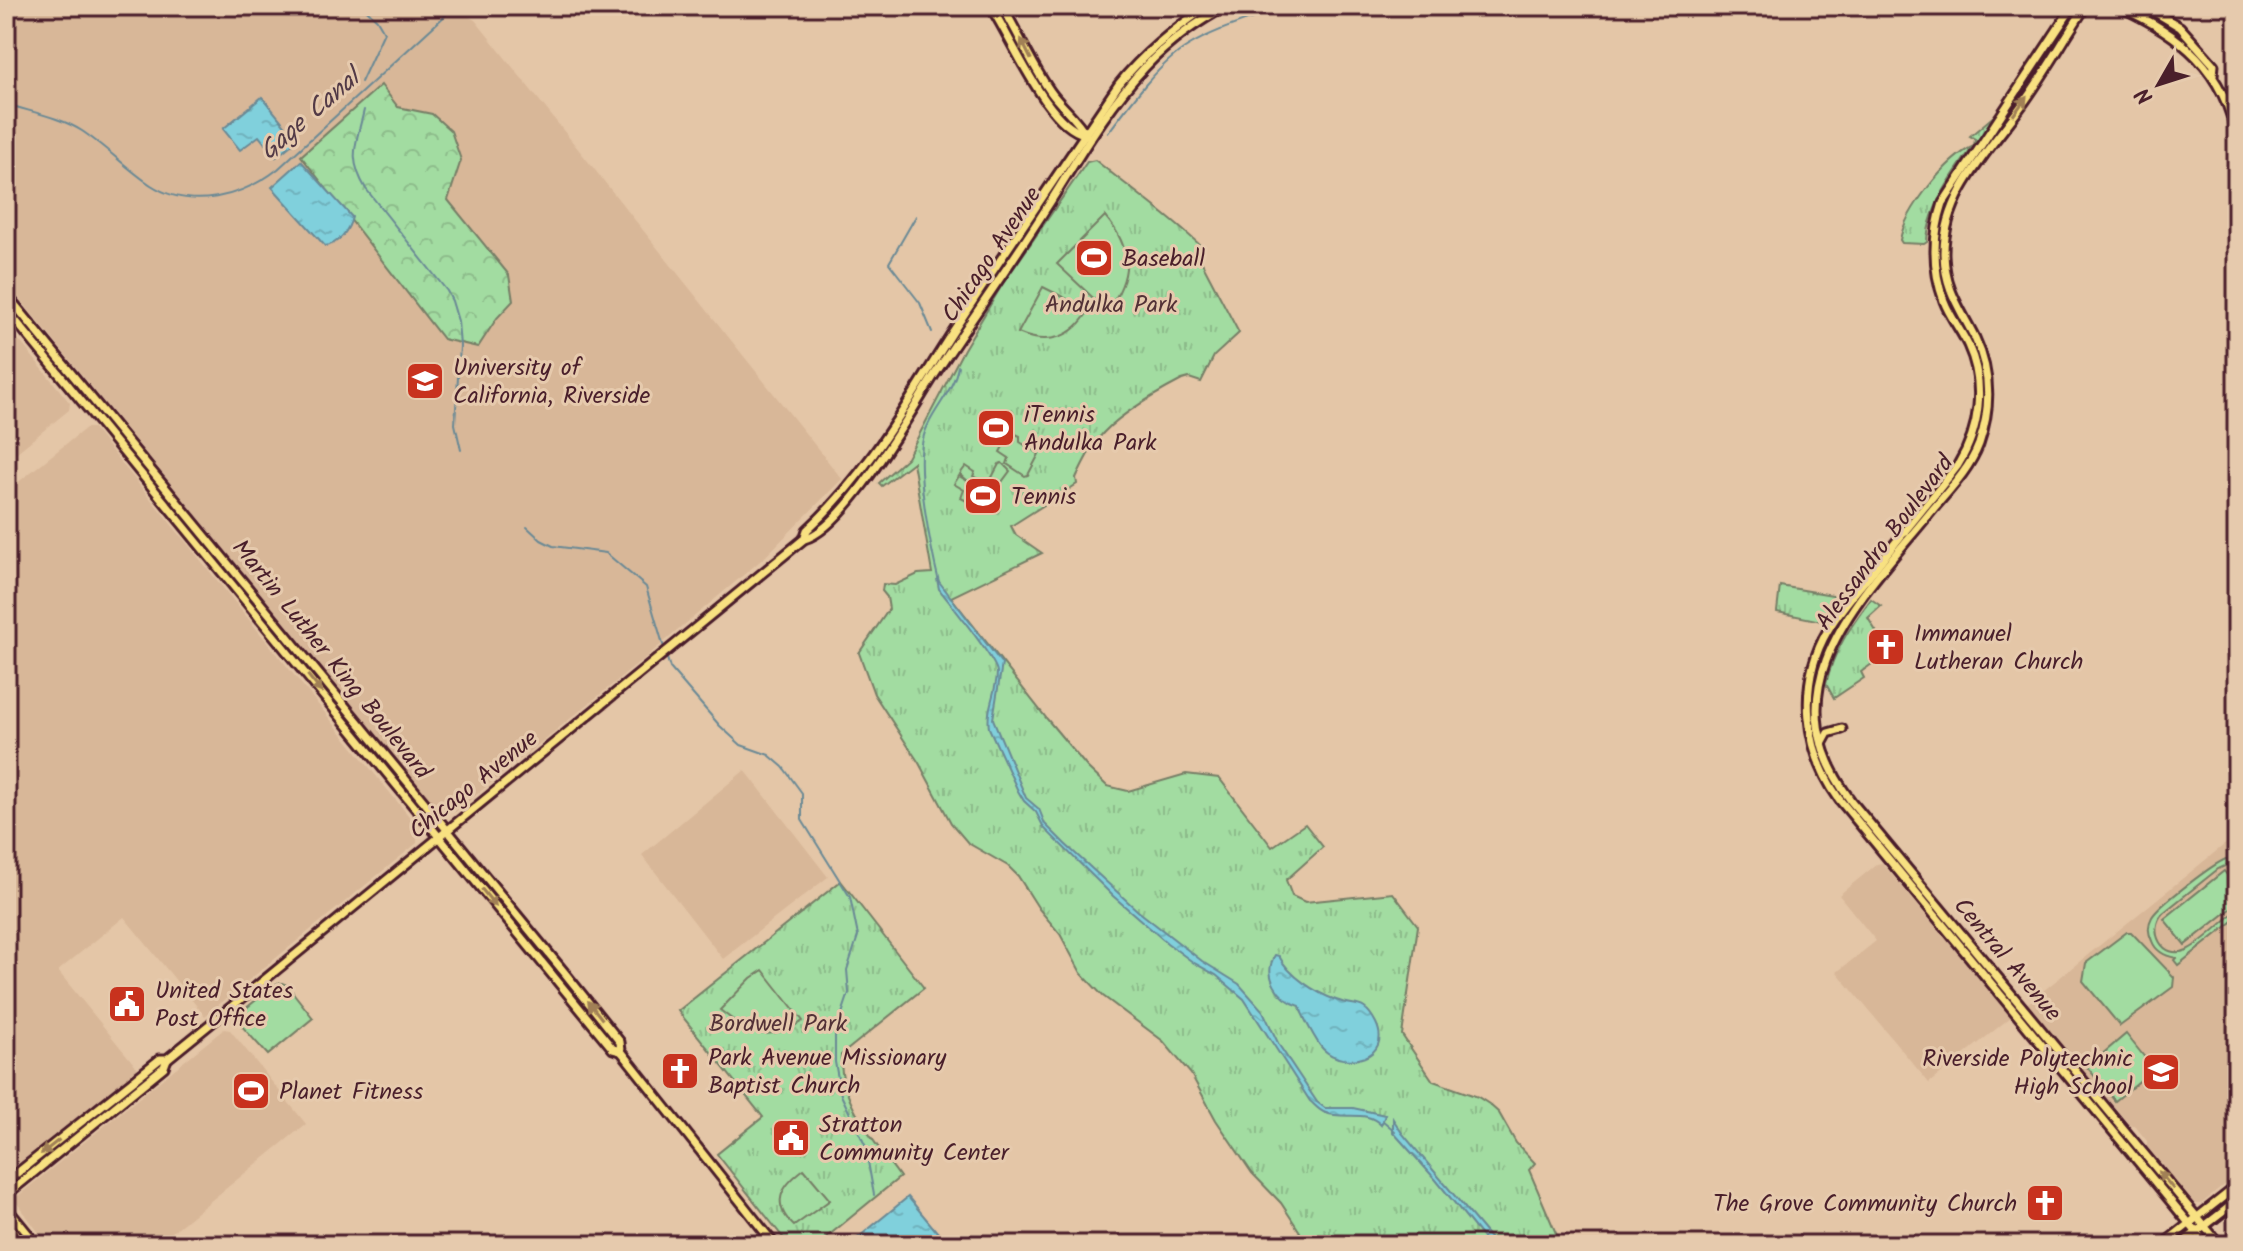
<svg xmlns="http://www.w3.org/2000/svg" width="2243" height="1251" viewBox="0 0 2243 1251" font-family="Kalam,sans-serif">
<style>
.built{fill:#d8b798}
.grass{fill:url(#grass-tufts);stroke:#767e66;stroke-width:2}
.forest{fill:url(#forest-crowns);stroke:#767e66;stroke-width:2}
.garden{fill:#a2dca1;stroke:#767e66;stroke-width:2}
.water{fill:url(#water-ripples);stroke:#6a8995;stroke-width:2}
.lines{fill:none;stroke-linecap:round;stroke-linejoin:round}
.stream{stroke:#6a8995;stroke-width:2}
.major-casing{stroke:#4a1f2b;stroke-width:13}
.major{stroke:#f8e181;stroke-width:7}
.oneway{fill:#a18056}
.labels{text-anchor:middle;stroke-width:6;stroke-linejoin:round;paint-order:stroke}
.street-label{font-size:24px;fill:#4a1f2b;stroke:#e6caad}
.poi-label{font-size:24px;fill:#4a1f2b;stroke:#e6caad;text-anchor:start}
.park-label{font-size:24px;fill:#533237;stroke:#e6caad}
.water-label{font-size:26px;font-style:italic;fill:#523a46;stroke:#e6caad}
</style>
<defs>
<pattern id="grass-tufts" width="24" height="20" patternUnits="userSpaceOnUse" patternTransform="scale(2)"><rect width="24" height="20" fill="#a2dca1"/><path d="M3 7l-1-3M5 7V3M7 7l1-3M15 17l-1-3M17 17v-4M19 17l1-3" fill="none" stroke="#8dbc8b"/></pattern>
<pattern id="forest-crowns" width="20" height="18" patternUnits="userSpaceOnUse" patternTransform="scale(2)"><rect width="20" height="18" fill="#a2dca1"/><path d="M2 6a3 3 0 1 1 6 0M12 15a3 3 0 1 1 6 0" fill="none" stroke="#8dbc8b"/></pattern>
<pattern id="water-ripples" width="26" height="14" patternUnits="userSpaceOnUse" patternTransform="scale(2)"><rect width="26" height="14" fill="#80d0dc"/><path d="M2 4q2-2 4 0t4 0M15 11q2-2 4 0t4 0" fill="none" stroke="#70b2bd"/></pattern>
</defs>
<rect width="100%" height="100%" fill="#e4c6a7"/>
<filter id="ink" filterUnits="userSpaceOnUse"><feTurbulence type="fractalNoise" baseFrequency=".0125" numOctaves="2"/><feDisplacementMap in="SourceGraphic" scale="16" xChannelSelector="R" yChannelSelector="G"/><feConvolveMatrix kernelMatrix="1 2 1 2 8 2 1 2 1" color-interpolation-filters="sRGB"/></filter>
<g filter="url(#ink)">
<!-- built -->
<g class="built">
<polygon points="6,6 457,6 462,13 475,20 842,479 766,556 639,663 455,812 437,809 6,282"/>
<polygon points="6,324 70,403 69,410 6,461"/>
<polygon points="86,428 93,428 417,826 417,843 205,1016 124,917 58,971 138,1069 6,1173 6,1013 15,1006 6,994 6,492"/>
<polygon points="745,770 828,877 723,959 642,855"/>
<polygon points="2229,841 2237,842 2237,1175 2201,1204 2195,1204 2147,1146 2147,1141 2135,1126 2129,1124 2027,1004"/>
<polygon points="1882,863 2011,1017 1929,1083 1837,972 1876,941 1839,895 1877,864"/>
<polygon points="224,1029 230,1030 306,1124 156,1245 48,1245 14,1199"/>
</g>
<!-- grass -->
<g class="grass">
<path d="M2001,110C1975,145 1928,198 1927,242L1924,244L1902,243L1900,240C1905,210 1947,158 1974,146L1975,139L1970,136Z"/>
<path d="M1095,160C1131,189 1168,215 1202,247L1197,253L1239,333L1214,356L1201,382L1189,378L1182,380C1157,393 1115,417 1098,439C1089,450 1082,465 1076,478L1077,484L1011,526L1016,535L1042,553L951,597L1047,719L1087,767L1107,786L1128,791L1186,774L1219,778L1272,847L1305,824L1323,847L1286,880L1292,896L1305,902L1393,893L1418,926L1402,1035L1433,1081L1478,1097L1489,1104L1499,1113L1516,1143L1535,1163L1529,1170L1561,1245H1284L1300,1232L1281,1203L1252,1173L1216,1120L1191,1074L1163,1041L1103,996L1081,973L1060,934L1039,909L1018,876L1008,866L968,843L951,823L919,763L874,694L859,653L889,609L887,597L882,591L883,584L895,585L918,574L932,573L913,462L882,486L879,483L907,458L964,349L1002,285L1087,162Z"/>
<polygon points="1780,586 1844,597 1826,622 1777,612"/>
<path d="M1871,599L1881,606L1868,618L1879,636L1871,643L1875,649L1871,651L1876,661L1861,672L1864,678L1834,698L1826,684C1833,651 1851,626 1871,599Z"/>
<path d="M841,881L924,988L841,1055C839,1101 874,1141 900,1177L817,1245H789L717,1154L763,1117L678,1011Z"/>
</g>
<!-- forest -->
<polygon class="forest" points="381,85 398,107 432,114 451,131 461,160 448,200 509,275 513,301 497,318 478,347 443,339 301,156"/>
<!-- garden -->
<g class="garden">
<path d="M1105,216C1133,249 1133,276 1107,311L1057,264Z"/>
<path d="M1043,287L1089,310C1073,338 1048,346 1018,333Z"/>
<polygon points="1011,432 1020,436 1020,442 1039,454 1028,475 1025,476 1007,464 1009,458 1000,452"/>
<polygon points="1002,463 1010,471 982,509 961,498 964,490 954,484 959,476 969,482 960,474 966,466 975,472 973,476 988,485 999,464"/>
<path d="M2226,859H2237V865H2227L2218,869L2163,913C2147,930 2162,961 2187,950C2205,941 2221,923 2237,910V918L2178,965L2174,960L2176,958C2165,956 2156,952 2152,941C2148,933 2148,924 2152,917C2159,905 2213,864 2226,859Z"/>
<polygon points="2224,871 2237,888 2237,904 2185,945 2164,919"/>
<polygon points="2127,932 2131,932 2174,977 2173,987 2120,1026 2083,981 2086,963"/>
<path d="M763,970L803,1021C766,1043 752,1035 720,1010L751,978Z"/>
<polygon points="282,983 287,985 313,1018 268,1055 239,1023 240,1013 276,984"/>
<polygon points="2126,1034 2154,1069 2115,1101 2087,1067"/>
<path d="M804,1169L830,1200L794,1226C771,1204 780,1187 804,1169Z"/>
</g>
<!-- water -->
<g class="water">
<polygon points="262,97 297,140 276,157 259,136 240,150 223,129"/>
<path d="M301,161L352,217C349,230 339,244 325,246L272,187Z"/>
<path d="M937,579L1002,664L993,719L1026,798L1039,809L1045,824L1065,844L1138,911L1202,961L1239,984L1263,1011L1279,1045L1317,1102L1325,1108H1353L1385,1115L1381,1125C1367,1109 1344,1120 1326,1113C1319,1111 1315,1105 1310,1101L1244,999L1216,975L1194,963L1167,943L1113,896L1044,828L1036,812L1024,801L1018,791L989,728C986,708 997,691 997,672C996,659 950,603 939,589Z"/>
<path d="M1275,955L1279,956C1289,976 1316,993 1336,1000C1356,1008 1364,999 1376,1023C1393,1058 1345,1071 1323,1049C1317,1043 1301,1014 1300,1006C1279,1000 1262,976 1275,955Z"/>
<polygon points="1393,1119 1402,1133 1496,1245 1487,1243 1436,1180 1393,1132"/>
<polygon points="908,1197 948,1245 849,1245"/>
</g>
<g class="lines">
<!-- stream -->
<g class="stream">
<polyline points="361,82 384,32 377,20 363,6"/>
<path d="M6,104C31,112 60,117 82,131C106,147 127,169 151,185C191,211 242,197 278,169L448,13"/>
<path d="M364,110C356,145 347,157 366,189L447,291L452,301L458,321L460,346L455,424L461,450"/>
<path d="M1108,133C1128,106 1159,63 1188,46C1218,28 1253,19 1286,6"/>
<polyline points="916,216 889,263 920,303 932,332"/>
<polyline points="527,527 541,540 553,546 606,553 646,587 664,648"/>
<path d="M939,582C931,549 915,471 923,439C929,413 954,392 958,366"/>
<polyline points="666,655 670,668 720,726 741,745 769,755 783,767 802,793 802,820 850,897 858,936 847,970 849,993 835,1035 835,1062 841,1095 865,1145 874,1195"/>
<polyline points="1382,1120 1395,1131"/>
</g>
<!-- major casing -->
<g class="major-casing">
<g id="major">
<path d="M990,6C1011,36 1047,127 1085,134"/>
<path d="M1002,6C1019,34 1031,64 1050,91C1061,107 1077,118 1086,135"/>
<path d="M2073,6L1943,203C1932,236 1932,268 1944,301C1950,317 1961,330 1968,345C1986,384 1980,429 1958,465C1930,501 1901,535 1873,571C1857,590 1840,609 1828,630C1797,683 1804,750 1839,799L2207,1245"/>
<path d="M2086,6C2066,36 2048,68 2027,98C1994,146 1943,192 1944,254C1945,290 1960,308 1975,338C1991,372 1991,409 1979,444C1970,468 1951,488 1934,508C1863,596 1764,684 1851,801L2220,1245"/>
<path d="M2118,6C2181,34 2225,70 2237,140"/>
<polyline points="2145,6 2180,27 2214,65 2213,75"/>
<polyline points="6,294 564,972 620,1042 621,1051 775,1245"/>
<polyline points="6,309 613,1049 621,1051"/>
<path d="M804,539L807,530C869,473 907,403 952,333C1006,250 1063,167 1119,84C1144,53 1175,28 1208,6"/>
<polyline points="1822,744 1828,733 1842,729"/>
<path d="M6,1182L145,1071L160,1059H167L225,1012L804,539C845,529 911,411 935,374C972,318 1011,264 1047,207C1077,160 1106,108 1145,67C1169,42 1196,22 1227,6"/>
<polyline points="6,1195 164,1067 167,1059"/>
<polyline points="6,1207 37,1245"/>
<polyline points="6,1224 24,1245"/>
<polyline points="2162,1245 2237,1186"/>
<polyline points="2180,1245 2237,1201"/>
</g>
</g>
<!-- major -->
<use href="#major" class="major"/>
</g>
<!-- one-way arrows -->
<defs><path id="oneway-solid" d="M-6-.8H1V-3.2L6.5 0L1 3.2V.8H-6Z" transform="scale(2)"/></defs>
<g class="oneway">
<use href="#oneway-solid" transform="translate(1026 49) rotate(-116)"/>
<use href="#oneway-solid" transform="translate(2020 106) rotate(-54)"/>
<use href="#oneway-solid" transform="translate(315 684) rotate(51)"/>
<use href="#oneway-solid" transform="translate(489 898) rotate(51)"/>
<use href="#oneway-solid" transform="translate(595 1010) rotate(-128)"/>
<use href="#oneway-solid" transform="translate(50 1147) rotate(142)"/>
<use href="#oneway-solid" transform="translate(2166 1180) rotate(-129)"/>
</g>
</g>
<!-- icons -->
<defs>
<g id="stadium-square" transform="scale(2)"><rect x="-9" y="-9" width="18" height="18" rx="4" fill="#c8321e" stroke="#e6caad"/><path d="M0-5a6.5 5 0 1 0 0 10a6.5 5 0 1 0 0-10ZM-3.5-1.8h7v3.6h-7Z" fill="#fff"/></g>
<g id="university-square" transform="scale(2)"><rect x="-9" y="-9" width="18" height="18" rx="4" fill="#c8321e" stroke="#e6caad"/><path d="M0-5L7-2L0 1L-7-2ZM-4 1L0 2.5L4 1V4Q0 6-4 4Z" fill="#fff"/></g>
<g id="church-square" transform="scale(2)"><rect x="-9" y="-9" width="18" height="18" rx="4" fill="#c8321e" stroke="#e6caad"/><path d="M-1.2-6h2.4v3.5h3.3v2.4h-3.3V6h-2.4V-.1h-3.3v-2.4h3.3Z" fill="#fff"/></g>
<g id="civic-square" transform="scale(2)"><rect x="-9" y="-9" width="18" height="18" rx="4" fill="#c8321e" stroke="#e6caad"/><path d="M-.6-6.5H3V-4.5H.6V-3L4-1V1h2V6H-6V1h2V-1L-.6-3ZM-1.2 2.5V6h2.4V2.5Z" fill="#fff"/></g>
<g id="school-square" transform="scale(2)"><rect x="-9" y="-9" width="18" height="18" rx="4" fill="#c8321e" stroke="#e6caad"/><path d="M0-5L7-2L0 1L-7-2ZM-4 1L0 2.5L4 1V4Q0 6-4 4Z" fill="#fff"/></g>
</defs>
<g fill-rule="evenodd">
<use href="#stadium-square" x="1094" y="258"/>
<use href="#university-square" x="425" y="381"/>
<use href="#stadium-square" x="996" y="428"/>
<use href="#stadium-square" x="983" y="496"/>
<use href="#church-square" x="1886" y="647"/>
<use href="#civic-square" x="127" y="1004"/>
<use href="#church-square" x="680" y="1071"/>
<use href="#school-square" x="2161" y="1072"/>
<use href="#stadium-square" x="251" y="1091"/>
<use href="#civic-square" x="791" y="1138"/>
<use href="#church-square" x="2045" y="1203"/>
</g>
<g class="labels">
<!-- street labels -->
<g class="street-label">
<text transform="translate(991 254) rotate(-56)" y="8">Chicago Avenue</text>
<text transform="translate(1884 542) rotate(-53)" y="8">Alessandro Boulevard</text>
<text transform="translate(332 659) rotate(51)" y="8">Martin Luther King Boulevard</text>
<text transform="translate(473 784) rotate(-39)" y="8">Chicago Avenue</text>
<text transform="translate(2008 959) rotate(50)" y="8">Central Avenue</text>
</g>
<!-- poi labels -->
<g class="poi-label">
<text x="1122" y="266">Baseball</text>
<text x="453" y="375">University of<tspan x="453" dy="28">California, Riverside</tspan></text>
<text x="1024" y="422">iTennis<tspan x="1024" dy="28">Andulka Park</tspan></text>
<text x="1011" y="504">Tennis</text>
<text x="1914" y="641">Immanuel<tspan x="1914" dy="28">Lutheran Church</tspan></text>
<text x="155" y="998">United States<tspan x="155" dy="28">Post Office</tspan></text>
<text x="708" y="1065">Park Avenue Missionary<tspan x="708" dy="28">Baptist Church</tspan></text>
<text x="2133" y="1066" text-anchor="end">Riverside Polytechnic<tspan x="2133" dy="28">High School</tspan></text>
<text x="279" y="1099">Planet Fitness</text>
<text x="819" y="1132">Stratton<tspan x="819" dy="28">Community Center</tspan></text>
<text x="2017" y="1211" text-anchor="end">The Grove Community Church</text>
</g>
<!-- park labels -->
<g class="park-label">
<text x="1111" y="312">Andulka Park</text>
<text x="778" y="1031">Bordwell Park</text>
</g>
<!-- water labels -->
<g class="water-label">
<text transform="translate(309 114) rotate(-41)" y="9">Gage Canal</text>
</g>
</g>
<!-- margin -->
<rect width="2243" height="1251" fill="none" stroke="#e6caad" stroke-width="32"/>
<rect x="16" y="16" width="2211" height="1219" fill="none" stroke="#4a1f2b" stroke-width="3" filter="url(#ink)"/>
<!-- north arrow -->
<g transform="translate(2159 84) rotate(231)" stroke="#e6caad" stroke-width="6" paint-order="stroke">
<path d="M0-6L14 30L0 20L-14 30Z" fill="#4a1f2b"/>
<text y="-12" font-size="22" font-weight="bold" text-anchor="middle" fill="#4a1f2b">N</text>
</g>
</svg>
